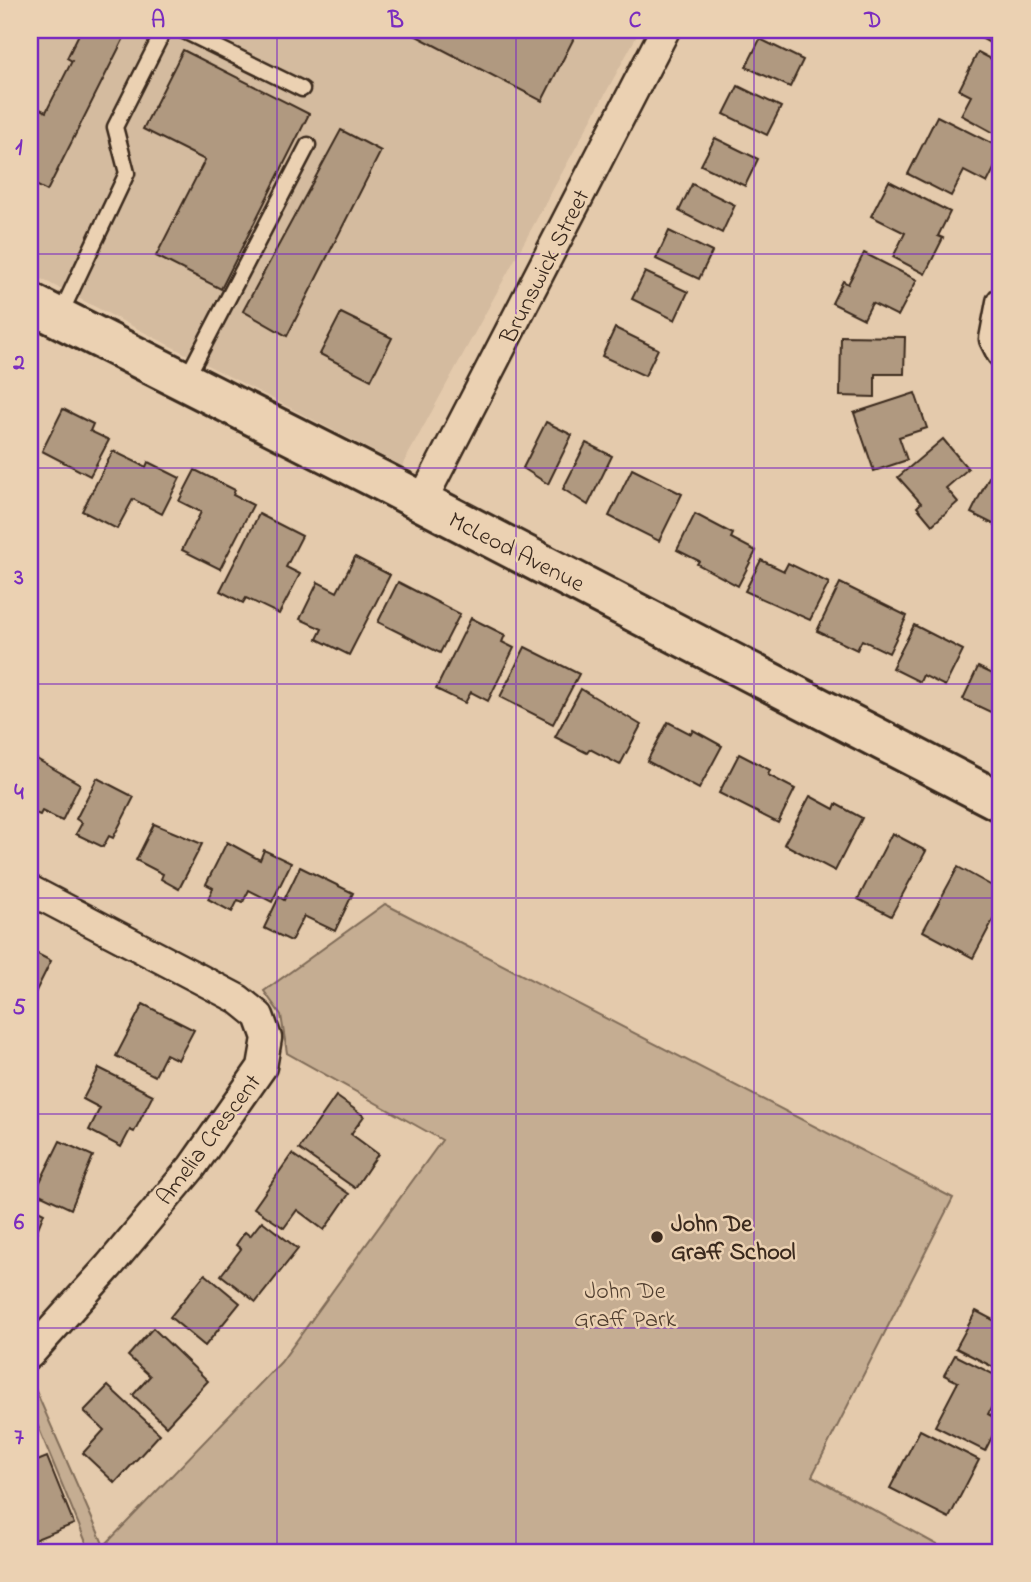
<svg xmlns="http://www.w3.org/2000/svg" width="1031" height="1582" viewBox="0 0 1031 1582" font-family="'Indie Flower',sans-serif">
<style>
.built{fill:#d4bb9f}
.green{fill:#c5ad92;stroke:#806c58;stroke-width:2}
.building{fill:#b09980;stroke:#3b2a1e;stroke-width:2}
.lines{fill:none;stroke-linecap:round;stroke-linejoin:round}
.lane-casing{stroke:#3b2a1e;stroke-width:19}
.street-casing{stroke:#3b2a1e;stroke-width:33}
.secondary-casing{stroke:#3b2a1e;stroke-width:44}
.lane{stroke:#ebd1b2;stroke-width:14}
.street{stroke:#ebd1b2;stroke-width:28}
.secondary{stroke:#ebd1b2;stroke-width:38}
.grid{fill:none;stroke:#7b2cbf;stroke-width:2;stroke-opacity:0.55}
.poi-dot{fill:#3b2a1e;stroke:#ebd1b2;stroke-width:2.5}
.labels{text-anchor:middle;stroke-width:5;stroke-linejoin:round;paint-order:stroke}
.street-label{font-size:24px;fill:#3b2a1e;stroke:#ebd1b2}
.poi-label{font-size:24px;font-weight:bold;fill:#3b2a1e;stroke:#ebd1b2;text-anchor:start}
.park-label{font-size:24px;fill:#503e2f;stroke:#ebd1b2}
.neatline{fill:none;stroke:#7b2cbf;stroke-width:2.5}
.grid-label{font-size:23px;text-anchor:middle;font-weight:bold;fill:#7b2cbf}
</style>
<rect width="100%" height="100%" fill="#e4caac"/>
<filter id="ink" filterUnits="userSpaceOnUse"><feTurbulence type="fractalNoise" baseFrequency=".0143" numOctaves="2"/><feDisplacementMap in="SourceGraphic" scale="14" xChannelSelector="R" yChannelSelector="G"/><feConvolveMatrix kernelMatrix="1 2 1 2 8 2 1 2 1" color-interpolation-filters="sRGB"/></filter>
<g filter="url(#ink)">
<!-- built -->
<polygon class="built" points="30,30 640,30 402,466 30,273"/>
<!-- green -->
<polygon class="green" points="385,904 953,1198 812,1476 950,1552 90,1552 30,1407 30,1383 32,1382 104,1546 281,1362 442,1140 287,1053 281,1015 264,991"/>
<!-- building -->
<g class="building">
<polygon points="81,30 128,30 47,191 30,182 30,104 46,112 72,61 67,58"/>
<polygon points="405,30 578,30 542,101"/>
<polygon points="985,30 1001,30 1001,49 981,38"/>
<polygon points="760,39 803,60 790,87 746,67"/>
<polygon points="183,50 309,114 221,289 156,256 205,160 143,129"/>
<polygon points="978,52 1001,64 1001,137 961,115 971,96 959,90"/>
<polygon points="738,86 781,107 767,135 724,114"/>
<polygon points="937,116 1001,148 1001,155 987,183 964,171 951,196 908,174"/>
<polygon points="341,130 381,151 287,336 243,311"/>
<polygon points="715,138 758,159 745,186 701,165"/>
<polygon points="889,181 950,212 938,236 943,238 925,274 893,257 905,233 871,216"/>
<polygon points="692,184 735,205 722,233 679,211"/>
<polygon points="669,231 712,252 699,279 656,259"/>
<polygon points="864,253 917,280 898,316 872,303 864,319 832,303 843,281 848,284"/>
<polygon points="645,272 688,292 675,320 632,299"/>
<polygon points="341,313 392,338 371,380 320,354"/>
<polygon points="615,328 658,349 645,376 602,356"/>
<polygon points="841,336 905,337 904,374 875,374 875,397 840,396"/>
<polygon points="915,393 927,428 899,437 907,460 874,471 854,413"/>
<polygon points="63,409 93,424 90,431 109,440 90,476 42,451"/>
<polygon points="546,422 572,435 548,484 523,468"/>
<polygon points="943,439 968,469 946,488 958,502 932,525 917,507 921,503 898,477"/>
<polygon points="586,443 612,456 588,505 563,489"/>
<polygon points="113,451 146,467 148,462 180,478 162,514 133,499 117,529 82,511"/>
<polygon points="1001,453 1001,528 971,513"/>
<polygon points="632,469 682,494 659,541 609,516"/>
<polygon points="195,470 235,490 233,495 253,505 220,569 182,550 201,512 179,501"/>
<polygon points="259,514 302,536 286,567 300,574 279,614 246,598 243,603 220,591"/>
<polygon points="695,514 733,534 731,538 756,551 738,586 697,564 699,561 677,550"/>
<polygon points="355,557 390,575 349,655 317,639 322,629 300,619 318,582 337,592"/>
<polygon points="761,560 784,571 788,563 829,583 810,620 745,591"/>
<polygon points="398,582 460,614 440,653 378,622"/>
<polygon points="840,583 907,616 889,653 862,640 857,650 817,631"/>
<polygon points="471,618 505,635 502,642 514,648 488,701 471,692 465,703 436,689"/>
<polygon points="914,625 963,650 945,686 923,675 920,682 892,668"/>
<polygon points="525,647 579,674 553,724 500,697"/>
<polygon points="978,667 999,677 1001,673 1001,717 963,699"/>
<polygon points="581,689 641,725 620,765 590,749 587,753 555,737"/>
<polygon points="668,722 691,734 693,730 722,746 699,789 647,761"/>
<polygon points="739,754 770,770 768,775 795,789 778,823 719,793"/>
<polygon points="35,758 80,784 62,821 42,811 40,815 30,811 30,769"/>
<polygon points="97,778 134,797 113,838 109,836 103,847 76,834 82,823 76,819"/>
<polygon points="810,796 834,809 836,804 862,818 835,871 784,844"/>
<polygon points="154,824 202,844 179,889 161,879 163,874 136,860"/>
<polygon points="892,833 926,851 891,916 858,899"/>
<polygon points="227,842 260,860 264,850 291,863 272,902 249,890 243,902 238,900 232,912 208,899 213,888 206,884"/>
<polygon points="300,867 353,893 335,931 304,916 291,941 264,928 279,897 284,900"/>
<polygon points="958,867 1001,891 1001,905 973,958 923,931"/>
<polygon points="30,950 51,961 30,1003"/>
<polygon points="143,1004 194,1030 178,1060 166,1054 155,1076 116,1056"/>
<polygon points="99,1068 153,1095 134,1132 130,1130 121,1147 89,1130 100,1108 83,1099"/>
<polygon points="336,1096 364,1116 351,1134 378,1154 355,1188 299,1149"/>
<polygon points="60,1141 93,1156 71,1209 35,1192"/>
<polygon points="292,1154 349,1194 324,1230 297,1210 284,1228 254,1208"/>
<polygon points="30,1206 44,1213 30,1248"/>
<polygon points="262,1221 298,1249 256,1302 221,1275 241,1249 236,1245 245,1232 250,1236"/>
<polygon points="205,1274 240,1303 205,1346 170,1317"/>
<polygon points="976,1311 1001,1324 1001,1371 956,1348"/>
<polygon points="153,1328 208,1381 166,1426 133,1395 150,1376 128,1356"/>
<polygon points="955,1355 1001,1378 1001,1389 988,1414 1000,1421 985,1451 935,1426 958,1382 944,1375"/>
<polygon points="108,1386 160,1434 115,1483 83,1453 104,1430 84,1411"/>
<polygon points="920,1430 979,1460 949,1518 890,1488"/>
<polygon points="47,1457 74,1524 34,1540 30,1528 30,1464"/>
</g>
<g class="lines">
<!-- lane casing -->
<g class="lane-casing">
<g id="lane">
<polyline points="182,30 302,89"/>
<polyline points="59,317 127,173 115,127 164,30"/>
<polyline points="185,381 308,145"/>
</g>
</g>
<!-- street casing -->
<g class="street-casing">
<g id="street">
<polyline points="1001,302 994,339 1001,353"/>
<polyline points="422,501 665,30"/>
<polyline points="30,890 238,999 259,1016 267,1038 262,1067 192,1167 109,1266 30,1354"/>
</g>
</g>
<!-- secondary casing -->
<g class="secondary-casing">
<polyline id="secondary" points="30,303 384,482 1001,802"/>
</g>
<!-- lane -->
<use href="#lane" class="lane"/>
<!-- street -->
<use href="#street" class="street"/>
<!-- secondary -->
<use href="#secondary" class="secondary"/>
</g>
</g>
<!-- grid -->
<path class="grid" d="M277,30V1552M516,30V1552M754,30V1552M30,254H1001M30,468H1001M30,684H1001M30,898H1001M30,1114H1001M30,1328H1001"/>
<!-- markers -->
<circle class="poi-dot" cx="657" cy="1237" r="7"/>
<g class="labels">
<!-- street labels -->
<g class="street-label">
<text transform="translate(544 266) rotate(-63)" y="8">Brunswick Street</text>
<text transform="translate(517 551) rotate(27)" y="8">McLeod Avenue</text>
<text transform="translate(208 1139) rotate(-53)" y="8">Amelia Crescent</text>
</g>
<!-- poi labels -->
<g class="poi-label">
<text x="671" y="1231">John De<tspan x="671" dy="28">Graff School</tspan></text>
</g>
<!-- park labels -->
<g class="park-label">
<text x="625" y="1298">John De<tspan x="625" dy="28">Graff Park</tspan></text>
</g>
</g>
<!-- margin -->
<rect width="1031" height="1582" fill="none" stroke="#ebd1b2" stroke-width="77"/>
<rect x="38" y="38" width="954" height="1506" class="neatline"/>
<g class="grid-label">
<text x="158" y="27">A</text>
<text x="396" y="27">B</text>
<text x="635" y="27">C</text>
<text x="873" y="27">D</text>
<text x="19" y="154">1</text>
<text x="19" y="369">2</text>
<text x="19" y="584">3</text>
<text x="19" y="799">4</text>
<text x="19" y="1014">5</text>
<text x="19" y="1229">6</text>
<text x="19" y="1444">7</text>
</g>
</svg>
